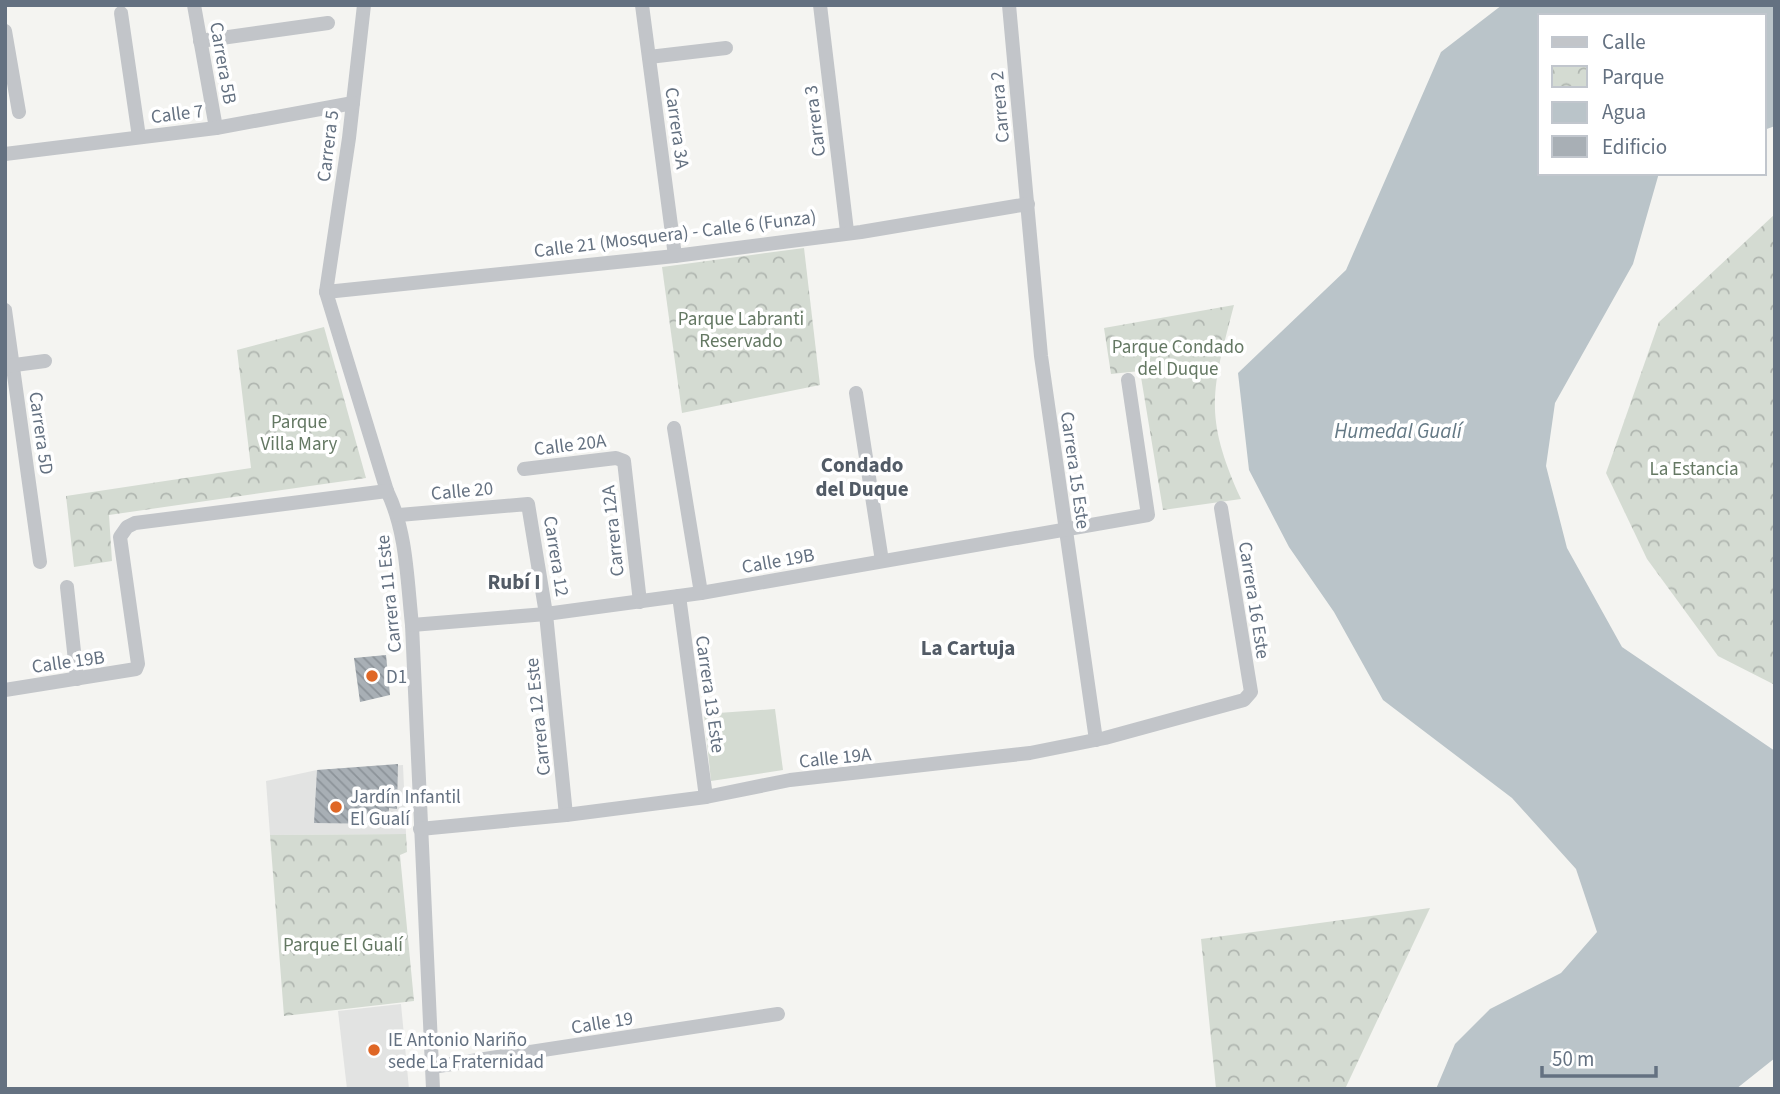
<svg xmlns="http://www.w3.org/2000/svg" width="1780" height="1094" viewBox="0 0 1780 1094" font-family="'Source Sans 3',sans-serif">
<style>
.built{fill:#e2e3e2}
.grass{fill:#d4dbd2}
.park{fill:url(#park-crowns)}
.water{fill:#bac4c9}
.building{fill:url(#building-back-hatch)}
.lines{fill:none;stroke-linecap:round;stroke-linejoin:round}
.street{stroke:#c2c5c9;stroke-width:14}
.poi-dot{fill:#df6726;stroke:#fff;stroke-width:2.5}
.labels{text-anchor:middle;stroke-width:7;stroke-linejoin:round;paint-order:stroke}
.street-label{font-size:19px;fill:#647181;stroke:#fff}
.park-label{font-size:19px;fill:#647863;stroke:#fff}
.poi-label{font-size:19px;fill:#647181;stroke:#fff;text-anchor:start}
.water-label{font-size:21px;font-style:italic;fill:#647985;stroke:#fff}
.neighbourhood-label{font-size:21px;font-weight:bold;fill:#525b66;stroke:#fff}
</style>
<defs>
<pattern id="park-crowns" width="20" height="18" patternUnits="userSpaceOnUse" patternTransform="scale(1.75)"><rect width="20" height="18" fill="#d4dbd2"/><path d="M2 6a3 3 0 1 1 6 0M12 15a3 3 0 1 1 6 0" fill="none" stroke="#b0b6b0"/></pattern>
<pattern id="building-back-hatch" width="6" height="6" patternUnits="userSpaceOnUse" patternTransform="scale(1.75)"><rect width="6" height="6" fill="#a8afb5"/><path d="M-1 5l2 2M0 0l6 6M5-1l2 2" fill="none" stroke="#8c9399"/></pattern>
</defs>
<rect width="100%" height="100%" fill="#f4f4f1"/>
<!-- built -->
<g class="built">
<polygon points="403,765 406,834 270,835 266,781 317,770"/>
<polygon points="401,1004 409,1089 347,1089 338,1011"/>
</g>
<!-- grass -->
<polygon class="grass" points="775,709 783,770 711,781 704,714"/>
<!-- park -->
<g class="park">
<polygon points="1775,214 1775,685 1718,656 1647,559 1606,473 1659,322"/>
<polygon points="804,248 820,385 682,413 662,267"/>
<path d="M1234,305C1212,390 1203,415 1241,499L1163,510L1140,371L1111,374L1104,328Z"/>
<polygon points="324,327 366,478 109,515 112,561 74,567 66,496 251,468 237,350"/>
<polygon points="406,834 407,852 400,855 414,1001 284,1016 270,835"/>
<polygon points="1430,908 1345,1089 1216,1089 1201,939"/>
</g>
<!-- water -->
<polygon class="water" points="1502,5 1775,5 1775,126 1764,130 1764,16 1540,16 1540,173 1659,173 1633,264 1555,403 1546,466 1567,548 1622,647 1775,751 1775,1058 1736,1089 1436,1089 1455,1044 1490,1009 1561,973 1597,932 1576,869 1512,798 1383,700 1334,612 1289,547 1249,470 1238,373 1346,270 1441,52"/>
<!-- building -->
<g class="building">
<polygon points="386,655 390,695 360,702 354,658"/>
<polygon points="398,764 397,809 389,808 388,824 314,823 317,770"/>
</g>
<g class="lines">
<!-- street -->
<g class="street">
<polyline points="194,5 216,128"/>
<path d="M364,5L349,138L326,292L387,491C407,532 407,580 412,625L433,1089"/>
<polyline points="642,5 675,256"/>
<polyline points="820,5 847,231"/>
<polyline points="1009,5 1041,356 1096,740"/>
<polyline points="121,13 139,137"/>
<polyline points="5,31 19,112"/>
<polyline points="200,41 328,23"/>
<polyline points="649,57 726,48"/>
<polyline points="5,154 216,128 353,103"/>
<polyline points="326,292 675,256 861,232 1028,204"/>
<polyline points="5,310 40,562"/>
<polyline points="7,366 45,361"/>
<polyline points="856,393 882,561"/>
<polyline points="674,428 701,593"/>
<polyline points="524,469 616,458 624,461 640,602"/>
<polyline points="399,515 528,504 546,614 566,815"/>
<polyline points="67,587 77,679"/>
<polyline points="679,596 706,797"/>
<polyline points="412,625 546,614 701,593 1148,515 1128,380"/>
<polyline points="5,690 136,669 138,664 120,537 127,527 135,523 387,491"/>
<polyline points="420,829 566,815 706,797 790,780 1030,753 1105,738 1244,700 1251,692 1221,508"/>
<polyline points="432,1067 778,1014"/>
</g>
</g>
<!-- markers -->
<g class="poi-dot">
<circle cx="372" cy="676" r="7"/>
<circle cx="336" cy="807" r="7"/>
<circle cx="374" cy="1050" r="7"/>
</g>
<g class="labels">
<!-- street labels -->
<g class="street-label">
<text transform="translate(224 63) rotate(80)" y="7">Carrera 5B</text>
<text transform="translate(999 107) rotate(-95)" y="7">Carrera 2</text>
<text transform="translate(177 113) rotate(-7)" y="7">Calle 7</text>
<text transform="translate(814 121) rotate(-97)" y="7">Carrera 3</text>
<text transform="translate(678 128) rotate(82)" y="7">Carrera 3A</text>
<text transform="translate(327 146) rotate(-83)" y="7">Carrera 5</text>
<text transform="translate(675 233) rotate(-7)" y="7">Calle 21 (Mosquera) - Calle 6 (Funza)</text>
<text transform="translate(42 433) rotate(82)" y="7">Carrera 5D</text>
<text transform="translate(570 444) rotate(-7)" y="7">Calle 20A</text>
<text transform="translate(1076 470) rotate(82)" y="7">Carrera 15 Este</text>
<text transform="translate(462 490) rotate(-5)" y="7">Calle 20</text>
<text transform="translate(612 531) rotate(-96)" y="7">Carrera 12A</text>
<text transform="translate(557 556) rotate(81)" y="7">Carrera 12</text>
<text transform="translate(778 560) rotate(-10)" y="7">Calle 19B</text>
<text transform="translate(388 594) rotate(-96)" y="7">Carrera 11 Este</text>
<text transform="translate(1255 600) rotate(81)" y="7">Carrera 16 Este</text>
<text transform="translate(68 661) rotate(-8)" y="7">Calle 19B</text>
<text transform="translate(711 694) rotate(82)" y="7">Carrera 13 Este</text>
<text transform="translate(537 717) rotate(-96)" y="7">Carrera 12 Este</text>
<text transform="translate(835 757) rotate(-6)" y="7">Calle 19A</text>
<text transform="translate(602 1022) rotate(-9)" y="7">Calle 19</text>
</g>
<!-- park labels -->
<g class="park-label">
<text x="741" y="325">Parque Labranti<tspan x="741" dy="22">Reservado</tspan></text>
<text x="1178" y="353">Parque Condado<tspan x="1178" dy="22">del Duque</tspan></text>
<text x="299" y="428">Parque<tspan x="299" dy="22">Villa Mary</tspan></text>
<text x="1694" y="475">La Estancia</text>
<text x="343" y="951">Parque El Gualí</text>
</g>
<!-- poi labels -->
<g class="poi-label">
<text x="386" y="683">D1</text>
<text x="350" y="803">Jardín Infantil<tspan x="350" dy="22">El Gualí</tspan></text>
<text x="388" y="1046">IE Antonio Nariño<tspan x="388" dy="22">sede La Fraternidad</tspan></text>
</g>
<!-- water labels -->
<g class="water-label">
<text x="1398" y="438">Humedal Gualí</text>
</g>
<!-- neighbourhood labels -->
<g class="neighbourhood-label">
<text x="862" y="472">Condado<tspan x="862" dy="24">del Duque</tspan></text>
<text x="514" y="589">Rubí I</text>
<text x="968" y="655">La Cartuja</text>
</g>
</g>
<!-- border -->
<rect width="1780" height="1094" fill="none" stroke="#647181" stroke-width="14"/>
<!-- legend -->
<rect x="1538" y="14" width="228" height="161" fill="#ffffff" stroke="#c1c6cd" stroke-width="2"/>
<rect x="1552" y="37" width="35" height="10" fill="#c2c5c9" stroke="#c1c6cd" stroke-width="2"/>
<text x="1602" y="49" font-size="21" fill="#647181">Calle</text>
<rect x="1552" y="66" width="35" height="21" fill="url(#park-crowns)" stroke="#c1c6cd" stroke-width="2"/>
<text x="1602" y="84" font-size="21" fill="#647181">Parque</text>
<rect x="1552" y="102" width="35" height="21" fill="#bac4c9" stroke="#c1c6cd" stroke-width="2"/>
<text x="1602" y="119" font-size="21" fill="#647181">Agua</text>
<rect x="1552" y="136" width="35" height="21" fill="#a8afb5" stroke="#c1c6cd" stroke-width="2"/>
<text x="1602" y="154" font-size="21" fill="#647181">Edificio</text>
<!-- scale -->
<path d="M1542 1066v10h114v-10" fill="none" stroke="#647181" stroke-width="3.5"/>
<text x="1552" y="1066" font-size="21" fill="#647181" stroke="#ffffff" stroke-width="5" paint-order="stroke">50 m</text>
</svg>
